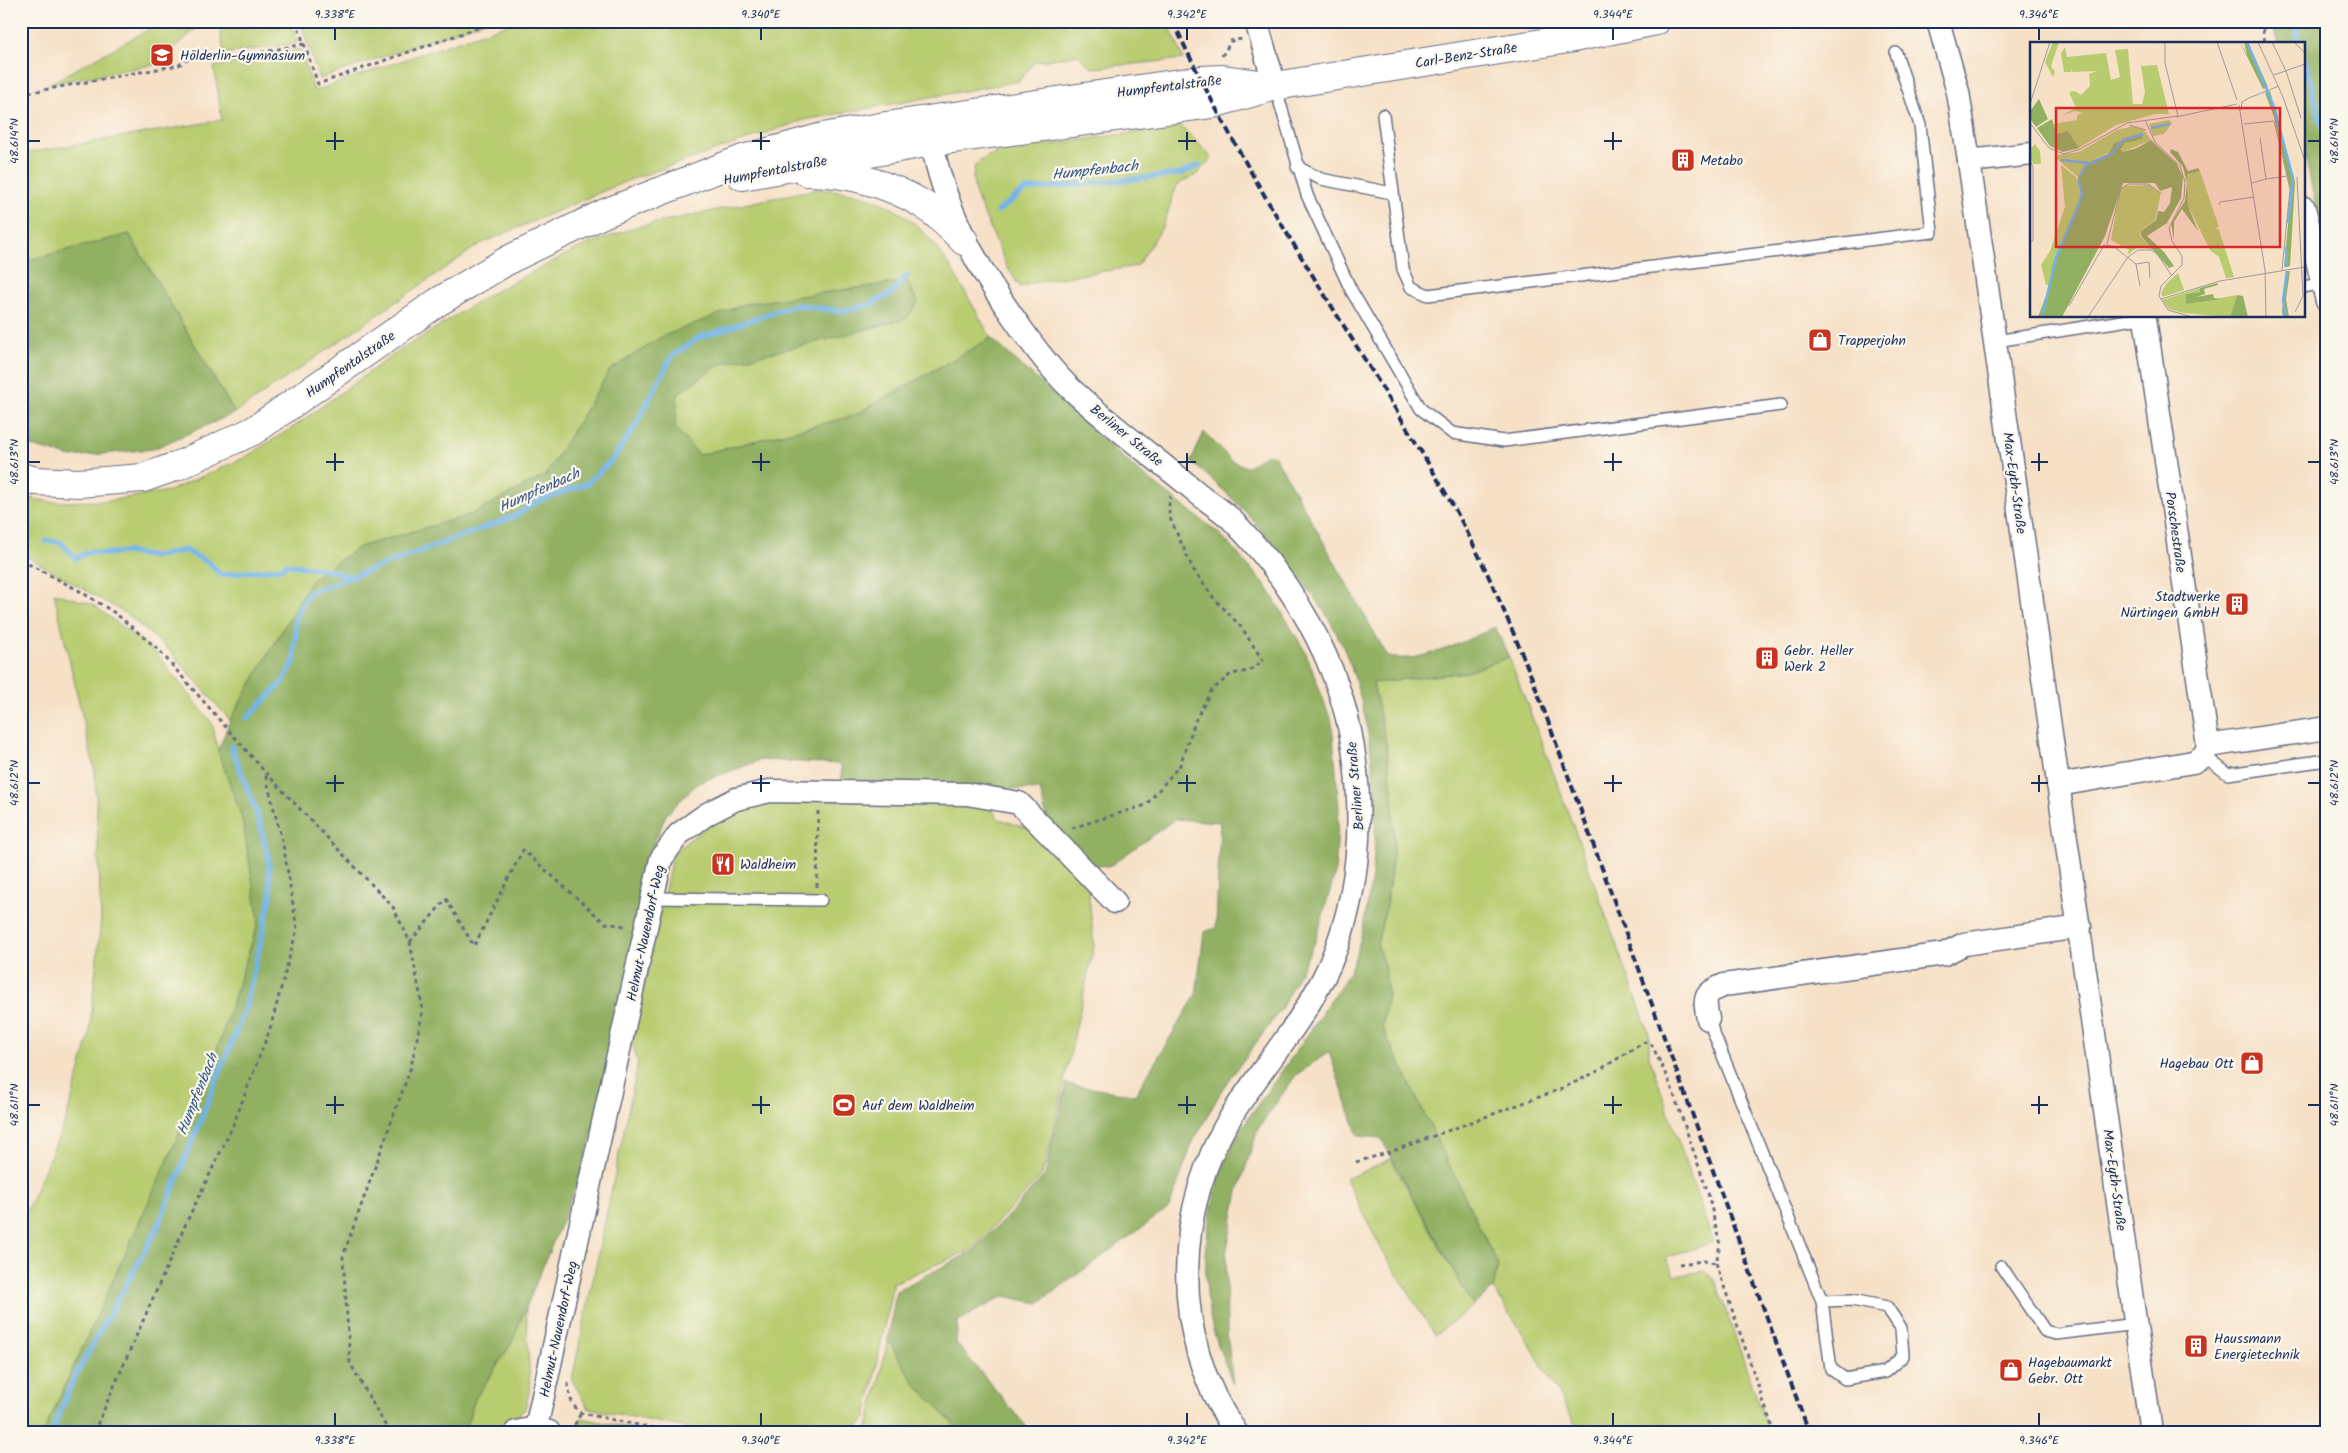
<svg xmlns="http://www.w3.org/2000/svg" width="2348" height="1453" viewBox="0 0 2348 1453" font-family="Kalam,sans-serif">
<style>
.green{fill:#b8cc6f;stroke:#6a7e66}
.forest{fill:#92b062;stroke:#567060}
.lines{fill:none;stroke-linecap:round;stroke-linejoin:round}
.stream{stroke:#71b3e6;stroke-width:5.5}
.service-casing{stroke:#686d82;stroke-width:14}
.minor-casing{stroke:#686d82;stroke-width:25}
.tertiary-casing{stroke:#686d82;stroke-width:30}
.path{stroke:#686d82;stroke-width:3;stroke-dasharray:4 4;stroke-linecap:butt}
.service{stroke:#fff;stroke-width:11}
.minor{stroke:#fff;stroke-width:22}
.tertiary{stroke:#fff;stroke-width:28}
.rail{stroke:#1b2f5e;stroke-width:4;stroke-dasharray:8 4;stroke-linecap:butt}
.ticks{fill:none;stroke:#1b2f5e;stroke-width:2}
.labels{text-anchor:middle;stroke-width:4.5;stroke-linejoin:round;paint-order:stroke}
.poi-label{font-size:14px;fill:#1b2f5e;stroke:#fbf7ec;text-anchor:start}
.street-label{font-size:14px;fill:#1b2f5e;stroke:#fbf7ec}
.water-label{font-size:15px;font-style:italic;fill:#355787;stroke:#fbf7ec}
.inset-river{fill:none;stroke:#71b3e6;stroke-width:2.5}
.inset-road{fill:none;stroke:#9e999c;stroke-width:1}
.view{fill:#d62828;fill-opacity:0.15;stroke:#d62828;stroke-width:2.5}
.inset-edge{fill:none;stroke:#1b2f5e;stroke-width:2.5}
.neatline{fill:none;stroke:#1b2f5e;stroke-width:2}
.ticks-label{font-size:12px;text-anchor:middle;fill:#1b2f5e}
</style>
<rect width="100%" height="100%" fill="#fbf7ec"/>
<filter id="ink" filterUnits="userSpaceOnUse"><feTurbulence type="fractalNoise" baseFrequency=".02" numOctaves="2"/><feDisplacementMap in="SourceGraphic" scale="10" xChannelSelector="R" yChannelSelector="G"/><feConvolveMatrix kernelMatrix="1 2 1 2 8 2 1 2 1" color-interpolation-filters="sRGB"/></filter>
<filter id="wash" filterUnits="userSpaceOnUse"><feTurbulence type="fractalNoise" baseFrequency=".0096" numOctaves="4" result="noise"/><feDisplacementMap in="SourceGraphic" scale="20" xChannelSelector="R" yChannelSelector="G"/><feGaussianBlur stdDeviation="1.12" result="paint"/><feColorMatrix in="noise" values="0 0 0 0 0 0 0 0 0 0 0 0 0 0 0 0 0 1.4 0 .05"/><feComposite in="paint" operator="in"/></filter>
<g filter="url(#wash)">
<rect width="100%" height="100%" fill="#f6e0c6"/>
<!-- green -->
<g class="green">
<polygon points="164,21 290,21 297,43 224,54 219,23 200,25 157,64 49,84"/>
<polygon points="300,21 485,21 319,79"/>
<polygon points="517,21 1167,21 1184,59 1092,68 1078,55 1034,62 1019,81 804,120 629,180 480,244 235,413 129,234 21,262 21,154 222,120 214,67 300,49 314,91"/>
<polygon points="1181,126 1212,158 1197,174 1177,185 1163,226 1137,266 1040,281 1020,287 1007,267 975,193 973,178 975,165 986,157 1003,151"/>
<path d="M816,189C922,193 945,258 991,338L853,416L699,455L675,428L678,393L720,364L809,344L906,319L918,302L907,281L745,304L610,370L546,475L470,515L359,547L312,579L230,720L167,648L125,613L21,553V497L52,502L108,501L169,491L244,458L295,426L393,355L490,294L581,247L636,227Z"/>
<polygon points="54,593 92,604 155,652 212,723 218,751 242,818 259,920 215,1056 44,1432 21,1432 21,1224 66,1120 89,1037 101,919 95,772"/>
<polygon points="1509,657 1561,793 1649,1033 1649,1056 1713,1242 1666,1258 1675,1276 1705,1271 1715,1280 1769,1432 1580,1432 1531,1346 1493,1289 1498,1265 1382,1027 1388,995 1384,965 1377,945 1387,901 1394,842 1393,798 1386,743 1373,683 1467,672"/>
<polygon points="772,800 985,801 999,819 1036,831 1088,887 1094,946 1050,1146 1042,1175 972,1249 893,1283 866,1418 854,1432 707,1432 588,1408 572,1380 638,1063 632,1042 673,853 721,815"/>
<polygon points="1391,1159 1473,1306 1435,1335 1381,1248 1346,1179"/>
<polygon points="526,1306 530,1389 525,1409 514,1419 484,1432 464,1432 475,1399 511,1344"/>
<polygon points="888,1340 914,1383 961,1432 867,1432"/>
<polygon points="581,1418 650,1432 582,1432 576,1429"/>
</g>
<!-- forest -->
<g class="forest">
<polygon points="2271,21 2321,21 2327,42 2327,258 2304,150 2304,44 2278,44"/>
<polygon points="129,234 235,413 153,449 71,457 21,443 21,262"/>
<polygon points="907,281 918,302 906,319 809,344 720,364 678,393 675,428 699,455 853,416 991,338 1137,470 1221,535 1267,587 1306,653 1332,723 1339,809 1335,874 1315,942 1281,1009 1223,1088 1192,1144 1169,1208 1038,1303 1004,1296 958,1321 956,1343 1031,1432 961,1432 958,1429 914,1383 888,1340 896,1291 971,1252 1006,1218 1045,1175 1066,1084 1135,1095 1196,995 1204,932 1216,928 1220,822 1175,819 1110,866 1088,865 1049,827 1040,790 842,783 841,764 761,760 698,783 666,815 654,844 610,1075 577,1184 511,1344 475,1399 464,1432 44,1432 215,1056 259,920 242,818 218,751 230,720 312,579 359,547 470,515 546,475 610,370 663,336 745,304"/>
<path d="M1204,432L1232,461L1247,467L1267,454L1275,456L1388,657C1421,664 1465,641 1495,627L1509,657L1467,672L1373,683L1386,743L1393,798L1394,842L1387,901L1377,945L1384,965L1388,995L1382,1027L1498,1265L1493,1289L1473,1306L1381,1138L1358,1136L1329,1052L1296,1075L1258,1129L1238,1191L1226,1255L1227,1332L1233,1384C1226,1365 1217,1345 1212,1326C1197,1259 1209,1173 1249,1117C1275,1080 1302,1045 1326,1007C1333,996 1343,984 1349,972C1362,945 1366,911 1371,882C1383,803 1371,691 1330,621C1322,607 1312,595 1303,583C1267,534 1238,500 1191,462Z"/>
</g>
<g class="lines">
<!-- stream -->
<g class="stream">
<polyline points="2294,21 2300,44"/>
<polyline points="2304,58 2327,143"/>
<polyline points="998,211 1025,190 1180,174 1200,165"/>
<polyline points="46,541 60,542 76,558 91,551 103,554 127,552 154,557 185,550 208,562 221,575 283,568 286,564 333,571 350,577"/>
<polyline points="247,718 283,682 294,662 296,615 308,593 515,516 538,501 586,484 613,459 634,428 672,356 698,338 795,305 842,311 869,305 892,293 907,275"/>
<polyline points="52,1432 73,1380 157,1229 245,1009 271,896 268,855 257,814 231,746"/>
</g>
</g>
</g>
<g filter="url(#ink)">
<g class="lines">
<!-- service casing -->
<g class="service-casing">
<g id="service">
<polyline points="1275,86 1307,195 1351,290 1421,409 1452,433 1504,441 1781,405"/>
<polyline points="1383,115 1403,269 1411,287 1428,295 1932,232 1920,125 1896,53"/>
<polyline points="1297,167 1321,179 1392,193"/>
<polyline points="2304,287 2322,283"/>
<polyline points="1996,341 2147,317"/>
<polyline points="2204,756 2228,774 2327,760"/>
<polyline points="653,898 821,900"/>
<polyline points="1708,1019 1822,1301 1831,1369 1845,1379 1885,1372 1903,1356 1901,1328 1887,1307 1852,1300 1822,1301"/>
<polyline points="2001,1266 2045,1331 2056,1334 2136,1324"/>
</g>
</g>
<!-- minor casing -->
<g class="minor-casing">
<g id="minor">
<polyline points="1256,21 1275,86"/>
<polyline points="1938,21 1958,92 1969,161 2151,1432"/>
<path d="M929,126C940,202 974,263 1018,324C1034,347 1051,370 1071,389C1110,425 1153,456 1194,490C1205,500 1219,508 1230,518C1291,579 1340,662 1353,748C1364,821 1359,896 1330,964C1306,1018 1267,1061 1235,1110C1173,1205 1169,1338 1236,1432"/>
<polyline points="1969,161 2032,154"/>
<polyline points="2304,208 2327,301"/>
<polyline points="2208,746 2327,728"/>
<polyline points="2058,785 2193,762 2204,756 2208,746 2145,318"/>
<path d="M1708,1019C1704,998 1703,994 1724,985L1944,954L1964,944L2080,927"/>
<polyline points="536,1428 661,859 679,834 707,814 736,799 770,791 967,794 1019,803 1115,902"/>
<polyline points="516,1432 536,1428 549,1432"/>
</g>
</g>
<!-- tertiary casing -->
<g class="tertiary-casing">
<g id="tertiary">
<path d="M807,172C847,172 890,184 924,205C939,215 952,229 964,241"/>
<polyline points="742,176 931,142 1212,104 1275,86 1568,39 1656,21"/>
<polyline points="21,477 35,481 79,483 143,478 177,466 253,431 438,302 510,259 605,213 743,159 823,137 886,126 1201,80 1223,79 1275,86"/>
</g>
</g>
<!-- path -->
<g class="path">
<polyline points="296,21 318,84 497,21"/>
<polyline points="2262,21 2265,44"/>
<polyline points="1222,56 1231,41 1242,39"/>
<polyline points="21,94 179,65 198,53 223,60 304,44"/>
<polyline points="21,560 78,590 115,613 158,649 265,772 393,907 410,942 423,1010 411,1067 343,1256 350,1363 389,1432"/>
<polyline points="1072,828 1146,805 1180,765 1196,719 1211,691 1231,674 1249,671 1263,661 1242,628 1213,597 1193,569 1169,516 1169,499 1171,497"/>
<polyline points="817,887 818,811"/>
<polyline points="410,942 446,899 474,946 523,850 605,923 625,926"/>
<polyline points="1356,1162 1390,1152 1561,1089 1598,1071 1644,1042 1652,1045 1671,1086 1708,1193 1720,1245 1716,1263 1774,1432"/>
<polyline points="1679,1264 1703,1261 1716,1263"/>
<path d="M568,1383C569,1396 571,1405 581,1413L671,1432"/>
<polyline points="94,1432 187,1221 232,1128 270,1029 297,929 284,849 265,773"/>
<polyline points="571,1432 581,1413"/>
</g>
<!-- service -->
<use href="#service" class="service"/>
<!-- minor -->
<use href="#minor" class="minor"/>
<!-- tertiary -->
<use href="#tertiary" class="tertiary"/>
<!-- rail -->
<path class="rail" d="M1173,21C1250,191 1359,342 1452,504C1484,561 1509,622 1534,683L1809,1432"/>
</g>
</g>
<!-- ticks -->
<path class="ticks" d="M335,28V40M761,28V40M1187,28V40M1613,28V40M2039,28V40M335,132V150M761,132V150M1187,132V150M1613,132V150M28,141H40M326,141H344M752,141H770M1178,141H1196M1604,141H1622M2308,141H2320M335,453V471M761,453V471M1187,453V471M1613,453V471M2039,453V471M28,462H40M326,462H344M752,462H770M1178,462H1196M1604,462H1622M2031,462H2048M2308,462H2320M335,775V792M761,775V792M1187,775V792M1613,775V792M2039,775V792M28,783H40M326,783H344M752,783H770M1178,783H1196M1604,783H1622M2031,783H2048M2308,783H2320M335,1096V1114M761,1096V1114M1187,1096V1114M1613,1096V1114M2039,1096V1114M28,1105H40M326,1105H344M752,1105H770M1178,1105H1196M1604,1105H1622M2031,1105H2048M2308,1105H2320M335,1413V1426M761,1413V1426M1187,1413V1426M1613,1413V1426M2039,1413V1426"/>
<!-- icons -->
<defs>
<g id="school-square" transform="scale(1.25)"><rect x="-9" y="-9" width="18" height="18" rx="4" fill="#c8321e" stroke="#fbf7ec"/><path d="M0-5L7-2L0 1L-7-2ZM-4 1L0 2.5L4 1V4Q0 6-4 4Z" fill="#fff"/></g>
<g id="building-square" transform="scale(1.25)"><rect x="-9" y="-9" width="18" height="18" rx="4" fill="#c8321e" stroke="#fbf7ec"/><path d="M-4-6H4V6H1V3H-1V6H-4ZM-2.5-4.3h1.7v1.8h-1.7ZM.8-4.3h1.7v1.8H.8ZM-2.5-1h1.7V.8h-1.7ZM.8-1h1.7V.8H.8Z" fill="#fff"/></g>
<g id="shop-square" transform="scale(1.25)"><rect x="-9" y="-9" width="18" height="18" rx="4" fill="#c8321e" stroke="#fbf7ec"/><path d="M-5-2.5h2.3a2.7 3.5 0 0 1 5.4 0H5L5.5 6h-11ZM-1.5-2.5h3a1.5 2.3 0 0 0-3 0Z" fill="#fff"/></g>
<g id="restaurant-square" transform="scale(1.25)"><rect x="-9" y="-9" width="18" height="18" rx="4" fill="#c8321e" stroke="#fbf7ec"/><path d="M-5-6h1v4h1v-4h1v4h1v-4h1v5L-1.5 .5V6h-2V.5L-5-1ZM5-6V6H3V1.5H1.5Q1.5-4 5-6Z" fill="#fff"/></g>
<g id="stadium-square" transform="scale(1.25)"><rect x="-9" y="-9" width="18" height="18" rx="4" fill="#c8321e" stroke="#fbf7ec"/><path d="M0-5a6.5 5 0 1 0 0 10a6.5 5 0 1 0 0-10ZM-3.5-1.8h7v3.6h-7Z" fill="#fff"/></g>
</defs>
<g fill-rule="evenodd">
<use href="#school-square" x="162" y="55"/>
<use href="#building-square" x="1683" y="160"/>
<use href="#shop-square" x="1820" y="340"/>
<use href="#building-square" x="2237" y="604"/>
<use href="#building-square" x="1767" y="658"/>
<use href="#restaurant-square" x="723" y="864"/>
<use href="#shop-square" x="2252" y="1063"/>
<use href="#stadium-square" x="844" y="1105"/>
<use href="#building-square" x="2196" y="1346"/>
<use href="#shop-square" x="2011" y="1370"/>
</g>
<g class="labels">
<!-- poi labels -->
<g class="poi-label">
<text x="180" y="60">Hölderlin-Gymnasium</text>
<text x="1700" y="165">Metabo</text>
<text x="1838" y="345">Trapperjohn</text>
<text x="2220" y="601" text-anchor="end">Stadtwerke<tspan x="2220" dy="16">Nürtingen GmbH</tspan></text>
<text x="1784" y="655">Gebr. Heller<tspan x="1784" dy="16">Werk 2</tspan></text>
<text x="740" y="869">Waldheim</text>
<text x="2234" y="1068" text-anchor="end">Hagebau Ott</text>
<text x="862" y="1110">Auf dem Waldheim</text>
<text x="2214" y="1343">Haussmann<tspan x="2214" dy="16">Energietechnik</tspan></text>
<text x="2028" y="1367">Hagebaumarkt<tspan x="2028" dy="16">Gebr. Ott</tspan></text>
</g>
<!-- street labels -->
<g class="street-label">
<text transform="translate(1466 55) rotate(-9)" y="5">Carl-Benz-Straße</text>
<text transform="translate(1169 86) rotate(-7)" y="5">Humpfentalstraße</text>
<text transform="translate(775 170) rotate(-11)" y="5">Humpfentalstraße</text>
<text transform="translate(350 364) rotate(-35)" y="5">Humpfentalstraße</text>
<text transform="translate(1127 435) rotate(39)" y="5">Berliner Straße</text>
<text transform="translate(2015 483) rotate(82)" y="5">Max-Eyth-Straße</text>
<text transform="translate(2176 532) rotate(82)" y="5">Porschestraße</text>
<text transform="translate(1355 786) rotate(-95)" y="5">Berliner Straße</text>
<text transform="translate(645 933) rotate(-78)" y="5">Helmut-Nauendorf-Weg</text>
<text transform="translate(2115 1180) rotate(82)" y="5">Max-Eyth-Straße</text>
<text transform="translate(558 1329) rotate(-78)" y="5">Helmut-Nauendorf-Weg</text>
</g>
<!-- water labels -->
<g class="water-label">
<text transform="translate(1095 170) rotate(-6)" y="5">Humpfenbach</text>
<text transform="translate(539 490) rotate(-24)" y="5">Humpfenbach</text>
<text transform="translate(197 1094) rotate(-68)" y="5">Humpfenbach</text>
</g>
</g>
<!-- overview -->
<g transform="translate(2030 42)">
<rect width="275" height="275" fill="#f6e0c6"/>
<path d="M23,0H29L21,24L25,30L23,35L15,20ZM35,5L37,15L76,11L81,38L90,35L85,8L98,7L103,62H112L115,50L111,24L127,23L139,72H125L86,83L49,106L38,89L26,92L23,82L47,78V73L53,71L45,69L31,74L46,66L39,50L45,49L51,53L60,44L59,32L67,29L42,30L41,27V30H34L31,11ZM139,78L142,81L134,92L123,94L119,82ZM104,84L114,88L121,98L93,110L91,104L112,93L84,101L78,111L56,121L48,135L27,117L28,113L49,110L87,88ZM5,102L10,109L11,122H3L0,116V107ZM31,123L46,135L51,154L20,243H16L11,223L20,209L35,165ZM170,129L189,185L185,186L189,188L204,235L196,236L189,215L180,208L158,164L157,131ZM120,143L130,151V156L125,178L111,188L110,194L141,227L123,208L109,204L97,213L99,208L81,198L90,147L95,144ZM148,231L154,248L132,255L131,251L136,242ZM170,246V250L156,252V262L207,253L200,275L153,271L139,267L132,258Z" fill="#b8cc6f"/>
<path d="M210,0L217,12L214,0H218L238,45L233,47ZM240,49L265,140L260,224L254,225L261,151L244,75L235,51ZM9,57L18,77L6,85L0,77V69ZM22,77L26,92L38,89L49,106L33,110L20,104L7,86ZM113,93L112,97L95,101L91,107L93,110L107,106L121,98L147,122L153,135L151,156L137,181L117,194L134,210L144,224L139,226L111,194V189L126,178L128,169L134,170L140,161L142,145L130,149L125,141H93L75,194L32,275H8L20,243L22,224L51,154L48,135L56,121L78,112L84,101ZM141,107L148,110L158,129L168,126L170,129L157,132L158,164L168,189L152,167L144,180V198L141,181L155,159L157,141L153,125L140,110ZM256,229H260L256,257L259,275H253L252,270ZM187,241L188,243L174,247L175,252L166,255L183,252L184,256L191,257L156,262V252L170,250V246ZM207,253L213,254L218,275H200Z" fill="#92b062"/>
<path class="inset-river" d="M217,0L244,65L263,136L258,181M121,86L140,82M31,118L58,121M50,135L56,123L82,112L93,98L113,92M256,205L257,225M12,275L26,216L49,162L52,152L48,137M256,275L253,258L257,229"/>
<path class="inset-road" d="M135,0V21L148,74M187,0L207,58M228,0L253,55L275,119M242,0L256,29L271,76M264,0L275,11M244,33L275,22M0,62L20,0M209,63L235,228L236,275M211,68L212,60L219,56L249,44M146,75L207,62M115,78L125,100L150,124L155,140L154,156L139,186L142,199L152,214V223L131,244L129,254L138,268L162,275M0,81L19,106L34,112L50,107L97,81L148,74M214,82L244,79L260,147L252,228M99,83L116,88M0,118L3,125V199H0M236,137L257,134M222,141L236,137L230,96M189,163L190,160L224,155M77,202L91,146L99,142H118L132,152M106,222L119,220L120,236M131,257L190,239L275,225M39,264L74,203L83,204L106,222L110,244M265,270L273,254L267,135M58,275L98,215L108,208H121L127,212L142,234"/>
<path class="view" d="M26,66H250V205H26Z"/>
<rect width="275" height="275" class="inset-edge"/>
</g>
<!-- margin -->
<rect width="2348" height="1453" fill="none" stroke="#fbf7ec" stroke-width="55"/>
<rect x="28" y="28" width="2292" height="1398" class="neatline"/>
<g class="ticks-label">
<text x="335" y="18">9.338°E</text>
<text x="761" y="18">9.340°E</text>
<text x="1187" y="18">9.342°E</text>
<text x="1613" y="18">9.344°E</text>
<text x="2039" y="18">9.346°E</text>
<text transform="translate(14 141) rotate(-90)" y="4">48.614°N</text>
<text transform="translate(2334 141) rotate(-90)" y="4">48.614°N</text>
<text transform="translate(14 462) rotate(-90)" y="4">48.613°N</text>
<text transform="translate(2334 462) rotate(-90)" y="4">48.613°N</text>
<text transform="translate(14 783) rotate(-90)" y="4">48.612°N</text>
<text transform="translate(2334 783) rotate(-90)" y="4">48.612°N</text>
<text transform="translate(14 1105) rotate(-90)" y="4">48.611°N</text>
<text transform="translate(2334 1105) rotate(-90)" y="4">48.611°N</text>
<text x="335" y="1444">9.338°E</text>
<text x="761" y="1444">9.340°E</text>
<text x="1187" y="1444">9.342°E</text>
<text x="1613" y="1444">9.344°E</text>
<text x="2039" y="1444">9.346°E</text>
</g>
</svg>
